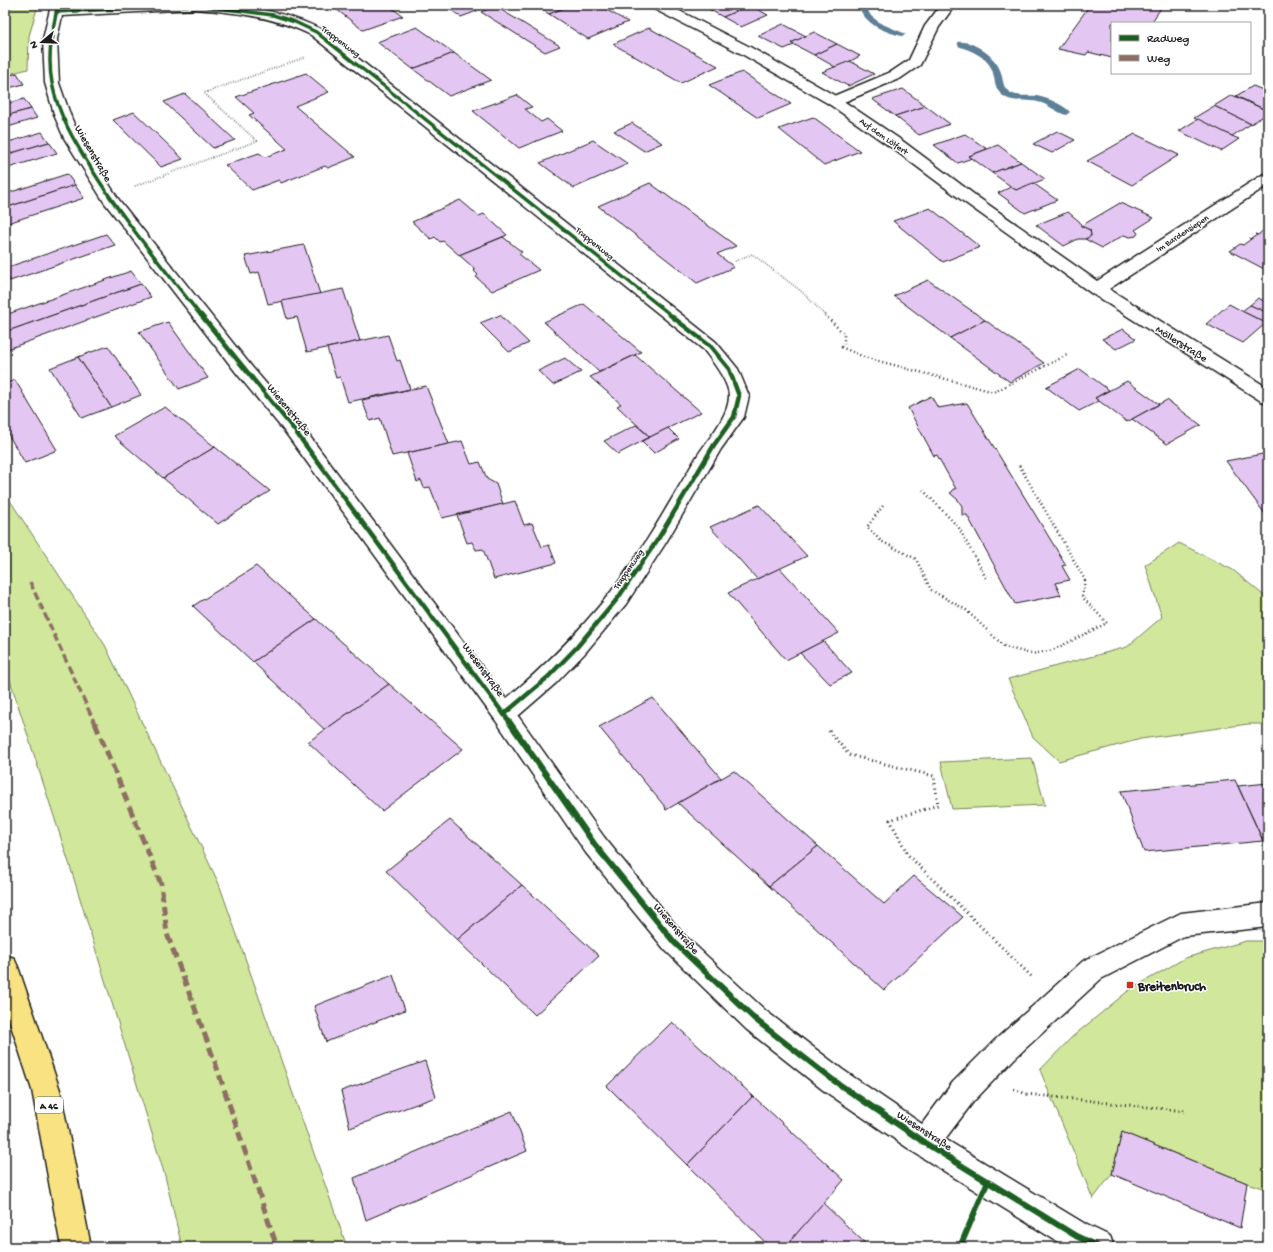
<svg xmlns="http://www.w3.org/2000/svg" width="1273" height="1252" viewBox="0 0 1273 1252" font-family="'Gochi Hand',sans-serif">
<style>
.green{fill:#d1e79c;stroke:#76825c}
.lines{fill:none;stroke-linecap:round;stroke-linejoin:round}
.stream{fill:#5d8096;fill-rule:evenodd}
.building{fill:#e4c6f3;stroke:#1c1c1c}
.lane-casing{stroke:#1c1c1c;stroke-width:3}
.street-casing{stroke:#1c1c1c;stroke-width:3}
.highway-casing{stroke:#1c1c1c;stroke-width:3}
.path-far2{stroke:#1c1c1c;stroke-width:2;stroke-dasharray:0.5 2;stroke-linecap:butt}
.path-far1{stroke:#1c1c1c;stroke-width:2.5;stroke-dasharray:1 3;stroke-linecap:butt}
.path{stroke:#1c1c1c;stroke-width:3;stroke-dasharray:1 3.5;stroke-linecap:butt}
.lane{fill:#fff;fill-rule:evenodd}
.street{fill:#fff;fill-rule:evenodd}
.highway{fill:#f8e281;fill-rule:evenodd}
.quiet-far1{stroke:#8d6e63;stroke-width:3.5;stroke-dasharray:8 3.5;stroke-linecap:butt}
.quiet{stroke:#8d6e63;stroke-width:5;stroke-dasharray:10 5;stroke-linecap:butt}
.cycleway-far2-casing{stroke:#fff;stroke-width:5.5}
.cycleway-far1-casing{stroke:#fff;stroke-width:7}
.cycleway-casing{stroke:#fff;stroke-width:8}
.cycleway-far2{stroke:#1b5e20;stroke-width:3.5}
.cycleway-far1{stroke:#1b5e20;stroke-width:4.5}
.cycleway{stroke:#1b5e20;stroke-width:6}
.poi-dot{fill:#c8321e;stroke:#fff;stroke-width:1.5}
.labels{text-anchor:middle;stroke-width:3;stroke-linejoin:round;paint-order:stroke}
.far-street-label{font-size:9px;fill:#1c1c1c;stroke:#fff}
.shield{fill:#fff;stroke:#606060;stroke-width:1}
.shield-label{font-size:10px;font-weight:bold;fill:#1c1c1c}
.street-label{font-size:11px;fill:#1c1c1c;stroke:#fff}
.near-poi-label{font-size:13px;font-weight:bold;fill:#1c1c1c;stroke:#fff;text-anchor:start}
</style>
<rect width="100%" height="100%" fill="#fff"/>
<filter id="ink" filterUnits="userSpaceOnUse"><feTurbulence type="fractalNoise" baseFrequency=".025" numOctaves="2"/><feDisplacementMap in="SourceGraphic" scale="8" xChannelSelector="R" yChannelSelector="G"/><feConvolveMatrix kernelMatrix="1 2 1 2 8 2 1 2 1" color-interpolation-filters="sRGB"/></filter>
<g filter="url(#ink)">
<!-- green -->
<g class="green">
<polygon points="5,5 38,5 29,36 28,69 5,75"/>
<polygon points="5,493 105,645 219,884 347,1247 182,1247 165,1176 70,866 5,665"/>
<polygon points="1179,543 1233,570 1268,599 1268,724 1248,724 1141,739 1059,761 1033,737 1008,679 1127,647 1162,617 1145,565"/>
<polygon points="1032,758 1045,805 952,809 941,762"/>
<polygon points="1246,941 1268,941 1268,1190 1247,1183 1122,1132 1112,1174 1093,1199 1040,1070 1072,1037 1128,991 1185,958"/>
</g>
<g class="lines">
<!-- stream -->
<g class="stream">
<path d="M857,5H865L871,16L880,23L906,34L902,36C881,31 867,25 857,5Z"/>
<path d="M958,42C972,39 996,57 1000,70C1003,76 1002,85 1007,90C1015,98 1027,95 1037,96C1047,98 1063,104 1070,112L1066,115C1056,112 1048,104 1038,102C1026,99 1013,104 1002,95C995,89 995,81 993,73C989,57 972,51 958,46Z"/>
</g>
</g>
<!-- building -->
<g class="building">
<polygon points="337,5 388,5 403,16 363,30 332,6"/>
<polygon points="444,5 469,5 477,11 461,17"/>
<polygon points="533,5 572,5 549,14"/>
<polygon points="572,5 598,5 628,22 588,39 549,14"/>
<polygon points="711,5 750,5 723,17 705,7"/>
<polygon points="750,5 768,15 741,27 723,17"/>
<polygon points="1090,5 1163,5 1151,23 1112,23 1112,58 1088,52 1086,55 1058,49"/>
<polygon points="495,6 560,46 545,52 481,12"/>
<polygon points="783,24 806,36 791,43 794,45 784,49 758,36"/>
<polygon points="417,27 454,53 413,69 377,42"/>
<polygon points="649,28 718,66 681,83 613,44"/>
<polygon points="814,32 837,44 814,55 791,43"/>
<polygon points="837,44 860,56 837,68 814,55"/>
<polygon points="454,53 491,80 449,96 413,69"/>
<polygon points="850,61 874,74 848,86 822,72"/>
<polygon points="742,72 791,104 758,118 709,85"/>
<polygon points="17,73 24,84 5,89 5,77"/>
<polygon points="306,73 329,92 295,106 355,157 328,168 325,166 281,183 279,180 252,190 225,165 259,153 265,157 287,149 249,115 254,113 236,97"/>
<polygon points="1253,86 1268,92 1268,111 1236,96"/>
<polygon points="903,89 926,106 895,116 872,99"/>
<polygon points="185,94 235,140 213,148 164,102"/>
<polygon points="517,95 532,107 525,109 541,122 547,119 562,131 519,148 473,111"/>
<polygon points="1232,95 1268,111 1268,113 1251,124 1214,106"/>
<polygon points="24,99 31,109 5,116 5,104"/>
<polygon points="926,106 950,124 919,135 895,116"/>
<polygon points="1214,106 1251,124 1232,136 1194,118"/>
<polygon points="31,109 37,118 5,128 5,116"/>
<polygon points="134,112 183,159 161,167 113,120"/>
<polygon points="813,117 860,151 824,165 779,129"/>
<polygon points="1198,119 1232,136 1239,139 1221,151 1179,131"/>
<polygon points="632,123 662,143 644,151 614,131"/>
<polygon points="1057,131 1075,140 1052,153 1033,144"/>
<polygon points="42,132 49,142 5,155 5,143"/>
<polygon points="965,134 987,149 969,156 972,158 958,163 934,145"/>
<polygon points="1135,134 1179,155 1132,185 1087,161"/>
<polygon points="593,140 628,164 574,188 540,163"/>
<polygon points="49,142 57,153 5,169 5,155"/>
<polygon points="998,145 1021,162 992,173 969,156"/>
<polygon points="1021,162 1045,179 1016,190 992,173"/>
<polygon points="67,174 75,185 5,208 5,194"/>
<polygon points="650,183 736,246 717,254 734,267 697,283 598,206"/>
<polygon points="1033,183 1057,200 1025,213 998,193 1011,187 1016,190"/>
<polygon points="75,185 84,198 5,224 5,208"/>
<polygon points="460,200 479,216 484,214 507,235 459,255 443,241 440,242 435,237 431,239 412,222"/>
<polygon points="1120,203 1154,218 1135,230 1138,233 1136,236 1130,237 1124,235 1102,248 1085,239 1091,236 1090,230 1081,226"/>
<polygon points="930,208 980,247 943,262 893,221"/>
<polygon points="1068,212 1080,222 1081,226 1090,230 1091,236 1085,239 1078,239 1064,246 1036,225"/>
<polygon points="1268,226 1268,271 1230,251 1240,244 1243,245 1251,239 1249,238 1251,239 1257,235 1255,234 1258,235"/>
<polygon points="106,234 115,245 10,281 5,272 5,268"/>
<polygon points="503,237 522,252 519,254 539,270 492,291 476,277 478,275 473,270 475,269 459,255"/>
<polygon points="304,245 320,294 268,304 259,272 251,274 245,256"/>
<polygon points="131,271 141,284 5,332 5,315"/>
<polygon points="928,280 985,320 950,338 894,296"/>
<polygon points="141,284 151,297 5,350 5,332"/>
<polygon points="343,289 360,341 307,352 297,317 287,319 282,301"/>
<polygon points="1258,298 1268,303 1268,313 1250,305"/>
<polygon points="584,304 641,352 599,372 544,322"/>
<polygon points="1229,304 1242,311 1266,323 1243,343 1206,324"/>
<polygon points="1250,305 1268,313 1268,322 1266,323 1242,311"/>
<polygon points="500,315 529,343 509,352 480,323"/>
<polygon points="985,320 1044,363 1010,382 950,338"/>
<polygon points="168,322 208,378 179,389 139,332"/>
<polygon points="1123,329 1136,339 1116,349 1102,339"/>
<polygon points="388,335 397,361 400,360 410,389 348,402 340,377 336,378 327,348"/>
<polygon points="108,346 141,395 111,407 78,357"/>
<polygon points="635,355 701,412 650,437 617,406 621,404 590,377"/>
<polygon points="78,357 111,407 82,418 50,368"/>
<polygon points="565,358 581,372 553,385 538,371"/>
<polygon points="1080,369 1109,390 1095,398 1099,401 1079,411 1046,387"/>
<polygon points="15,380 57,450 25,463 5,429 5,384"/>
<polygon points="1127,381 1159,404 1127,422 1095,398"/>
<polygon points="426,386 449,444 392,456 380,418 370,421 362,400"/>
<polygon points="931,396 938,408 967,403 1066,565 1062,566 1070,580 1055,583 1061,595 1015,604 967,515 962,515 962,506 958,500 950,493 953,491 953,489 956,489 937,455 934,456 908,408"/>
<polygon points="1167,400 1201,425 1167,444 1132,419"/>
<polygon points="165,407 215,447 163,478 114,436"/>
<polygon points="636,425 650,437 618,454 604,441"/>
<polygon points="668,428 679,439 654,453 642,441"/>
<polygon points="462,441 471,464 480,462 487,479 496,484 503,504 442,518 430,487 424,488 421,480 417,482 407,453"/>
<polygon points="215,447 270,491 218,524 163,478"/>
<polygon points="1268,453 1268,518 1226,461"/>
<polygon points="515,501 524,525 532,523 542,547 549,545 556,563 494,579 483,549 476,550 472,542 467,543 457,515"/>
<polygon points="759,505 807,556 757,579 710,527"/>
<polygon points="256,566 316,619 253,662 193,606"/>
<polygon points="780,568 839,633 786,660 728,593"/>
<polygon points="316,619 389,684 325,730 253,662"/>
<polygon points="823,641 852,673 830,684 800,653"/>
<polygon points="389,684 463,749 382,811 308,742"/>
<polygon points="653,698 721,778 666,810 665,809 666,808 599,727"/>
<polygon points="734,771 818,846 769,886 678,803"/>
<polygon points="1235,780 1263,841 1144,852 1121,791"/>
<polygon points="1268,783 1268,847 1266,847 1238,786"/>
<polygon points="450,820 522,885 457,940 386,871"/>
<polygon points="818,846 884,904 914,876 963,917 884,990 769,886"/>
<polygon points="522,885 599,956 535,1015 457,940"/>
<polygon points="393,975 405,1010 326,1042 314,1006"/>
<polygon points="672,1022 753,1096 687,1165 607,1086"/>
<polygon points="425,1061 436,1097 350,1128 341,1091"/>
<polygon points="753,1096 844,1180 785,1247 770,1247 687,1165"/>
<polygon points="512,1111 527,1151 366,1220 354,1178"/>
<polygon points="1122,1132 1247,1183 1240,1228 1112,1174"/>
<polygon points="823,1203 869,1247 785,1247"/>
</g>
<g class="lines">
<!-- lane casing -->
<g class="lane-casing">
<polygon id="lane" points="941,5 955,5 939,27 920,65 901,78 839,104 834,106 829,104 826,101 829,98 891,72 909,60 925,26"/>
</g>
<!-- street casing -->
<g class="street-casing">
<g id="street">
<path d="M51,5H65L64,7C100,6 136,5 172,5C229,5 268,4 321,29L716,342L738,369L749,396L744,417L721,449L665,544L626,604L585,653L556,683L518,716L604,837L683,934L766,1011L843,1070L922,1124L953,1082L995,1040L1083,961L1181,913L1268,903V927L1184,936L1101,979L1015,1058L973,1102L945,1139L1087,1225L1110,1236L1114,1247H1066L915,1153L823,1090L746,1029L665,950L586,853L496,721L285,432L238,375L104,202L64,138L55,117L45,83L43,39ZM195,9C238,13 272,16 311,35L704,350C712,361 730,383 729,397C728,418 707,440 696,458C669,503 643,551 610,593C578,633 545,666 506,699L299,422L252,367L119,200L80,138L71,117L59,83L57,39L62,16Z"/>
<polygon points="650,5 668,5 750,47 839,98 904,142 979,198 1097,281 1262,175 1268,173 1268,185 1109,289 1268,388 1268,403 1261,401 1091,293 967,204 892,148 829,104 740,53 652,8"/>
</g>
</g>
<!-- highway casing -->
<g class="highway-casing">
<polygon id="highway" points="5,955 14,958 18,967 60,1090 91,1247 61,1247 32,1090 5,1007"/>
</g>
<!-- path-far2 -->
<g class="path-far2">
<polyline points="135,186 257,141 204,93 306,57"/>
<polyline points="735,261 752,254 801,291 826,316"/>
</g>
<!-- path-far1 -->
<g class="path-far1">
<polyline points="825,315 844,334 844,345"/>
<polyline points="841,347 864,357 994,392 1067,355"/>
<polyline points="923,490 959,528 986,578"/>
<polyline points="883,506 867,527 881,541 916,559 931,590 966,610 1005,647 1032,654 1053,650 1107,623 1082,597 1085,580 1018,463"/>
</g>
<!-- path -->
<g class="path">
<polyline points="829,731 849,755 934,776 938,805 890,820 908,855 1032,977"/>
<polyline points="1014,1089 1026,1094 1185,1111"/>
</g>
<!-- lane -->
<use href="#lane" class="lane"/>
<!-- street -->
<use href="#street" class="street"/>
<!-- highway -->
<use href="#highway" class="highway"/>
<!-- quiet-far1 -->
<polyline class="quiet-far1" points="30,582 95,724"/>
<!-- quiet -->
<polyline class="quiet" points="95,723 161,884 167,934 215,1062 277,1247"/>
<!-- cycleway-far2 casing -->
<g class="cycleway-far2-casing">
<g id="cycleway-far2">
<path d="M58,5C52,31 47,56 52,83C58,114 74,141 91,168C123,220 163,267 201,316"/>
<polyline points="56,12 195,5 273,15 295,22 316,32 672,316"/>
</g>
</g>
<!-- cycleway-far1 casing -->
<g class="cycleway-far1-casing">
<g id="cycleway-far1">
<polyline points="201,315 292,427 511,724"/>
<polyline points="504,714 548,677 577,647 618,598 658,539 714,445 734,417 739,396 729,369 710,346 670,315"/>
</g>
</g>
<!-- cycleway casing -->
<g class="cycleway-casing">
<g id="cycleway">
<polyline points="510,723 595,845 674,942 756,1020 833,1080 925,1143 1076,1236 1099,1247"/>
<polyline points="960,1247 988,1181"/>
</g>
</g>
<!-- cycleway-far2 -->
<use href="#cycleway-far2" class="cycleway-far2"/>
<!-- cycleway-far1 -->
<use href="#cycleway-far1" class="cycleway-far1"/>
<!-- cycleway -->
<use href="#cycleway" class="cycleway"/>
</g>
</g>
<!-- markers -->
<rect class="poi-dot" x="1126" y="981" width="8" height="8" rx="2"/>
<g class="labels">
<!-- far-street labels -->
<g class="far-street-label">
<text transform="translate(341 41) rotate(37)" y="3">Trappenweg</text>
<text transform="translate(884 136) rotate(35)" y="3">Auf dem Lölfert</text>
<text transform="translate(1182 233) rotate(-33)" y="3">Im Bardensiepen</text>
<text transform="translate(595 243) rotate(39)" y="3">Trappenweg</text>
<text transform="translate(628 569) rotate(-56)" y="3">Trappenweg</text>
</g>
<!-- shield labels -->
<rect class="shield" x="35" y="1097" width="28" height="16" rx="3"/>
<g class="shield-label">
<text x="49" y="1109">A 46</text>
</g>
<!-- street labels -->
<g class="street-label">
<text transform="translate(94 153) rotate(60)" y="4">Wiesenstraße</text>
<text transform="translate(1182 343) rotate(32)" y="4">Möllerstraße</text>
<text transform="translate(290 409) rotate(51)" y="4">Wiesenstraße</text>
<text transform="translate(484 669) rotate(54)" y="4">Wiesenstraße</text>
<text transform="translate(677 928) rotate(49)" y="4">Wiesenstraße</text>
<text transform="translate(925 1130) rotate(33)" y="4">Wiesenstraße</text>
</g>
<!-- near-poi labels -->
<g class="near-poi-label">
<text x="1138" y="990">Breitenbruch</text>
</g>
</g>
<!-- margin -->
<rect width="1273" height="1252" fill="none" stroke="#fff" stroke-width="20"/>
<rect x="10" y="10" width="1253" height="1232" fill="none" stroke="#1c1c1c" stroke-width="1.5" filter="url(#ink)"/>
<!-- legend -->
<rect x="1111" y="22" width="140" height="52" fill="#ffffff" stroke="#a4a4a4"/>
<rect x="1119" y="35" width="20" height="6" fill="#1b5e20" stroke="#a4a4a4"/>
<text x="1147" y="42" font-size="12" fill="#1c1c1c">Radweg</text>
<rect x="1119" y="55" width="20" height="6" fill="#8d6e63" stroke="#a4a4a4"/>
<text x="1147" y="62" font-size="12" fill="#1c1c1c">Weg</text>
<!-- north arrow -->
<g transform="translate(42 42) rotate(251)" stroke="#ffffff" stroke-width="3" paint-order="stroke">
<path d="M0-3L7 15L0 10L-7 15Z" fill="#1c1c1c"/>
<text y="-6" font-size="11" font-weight="bold" text-anchor="middle" fill="#1c1c1c">N</text>
</g>
</svg>
